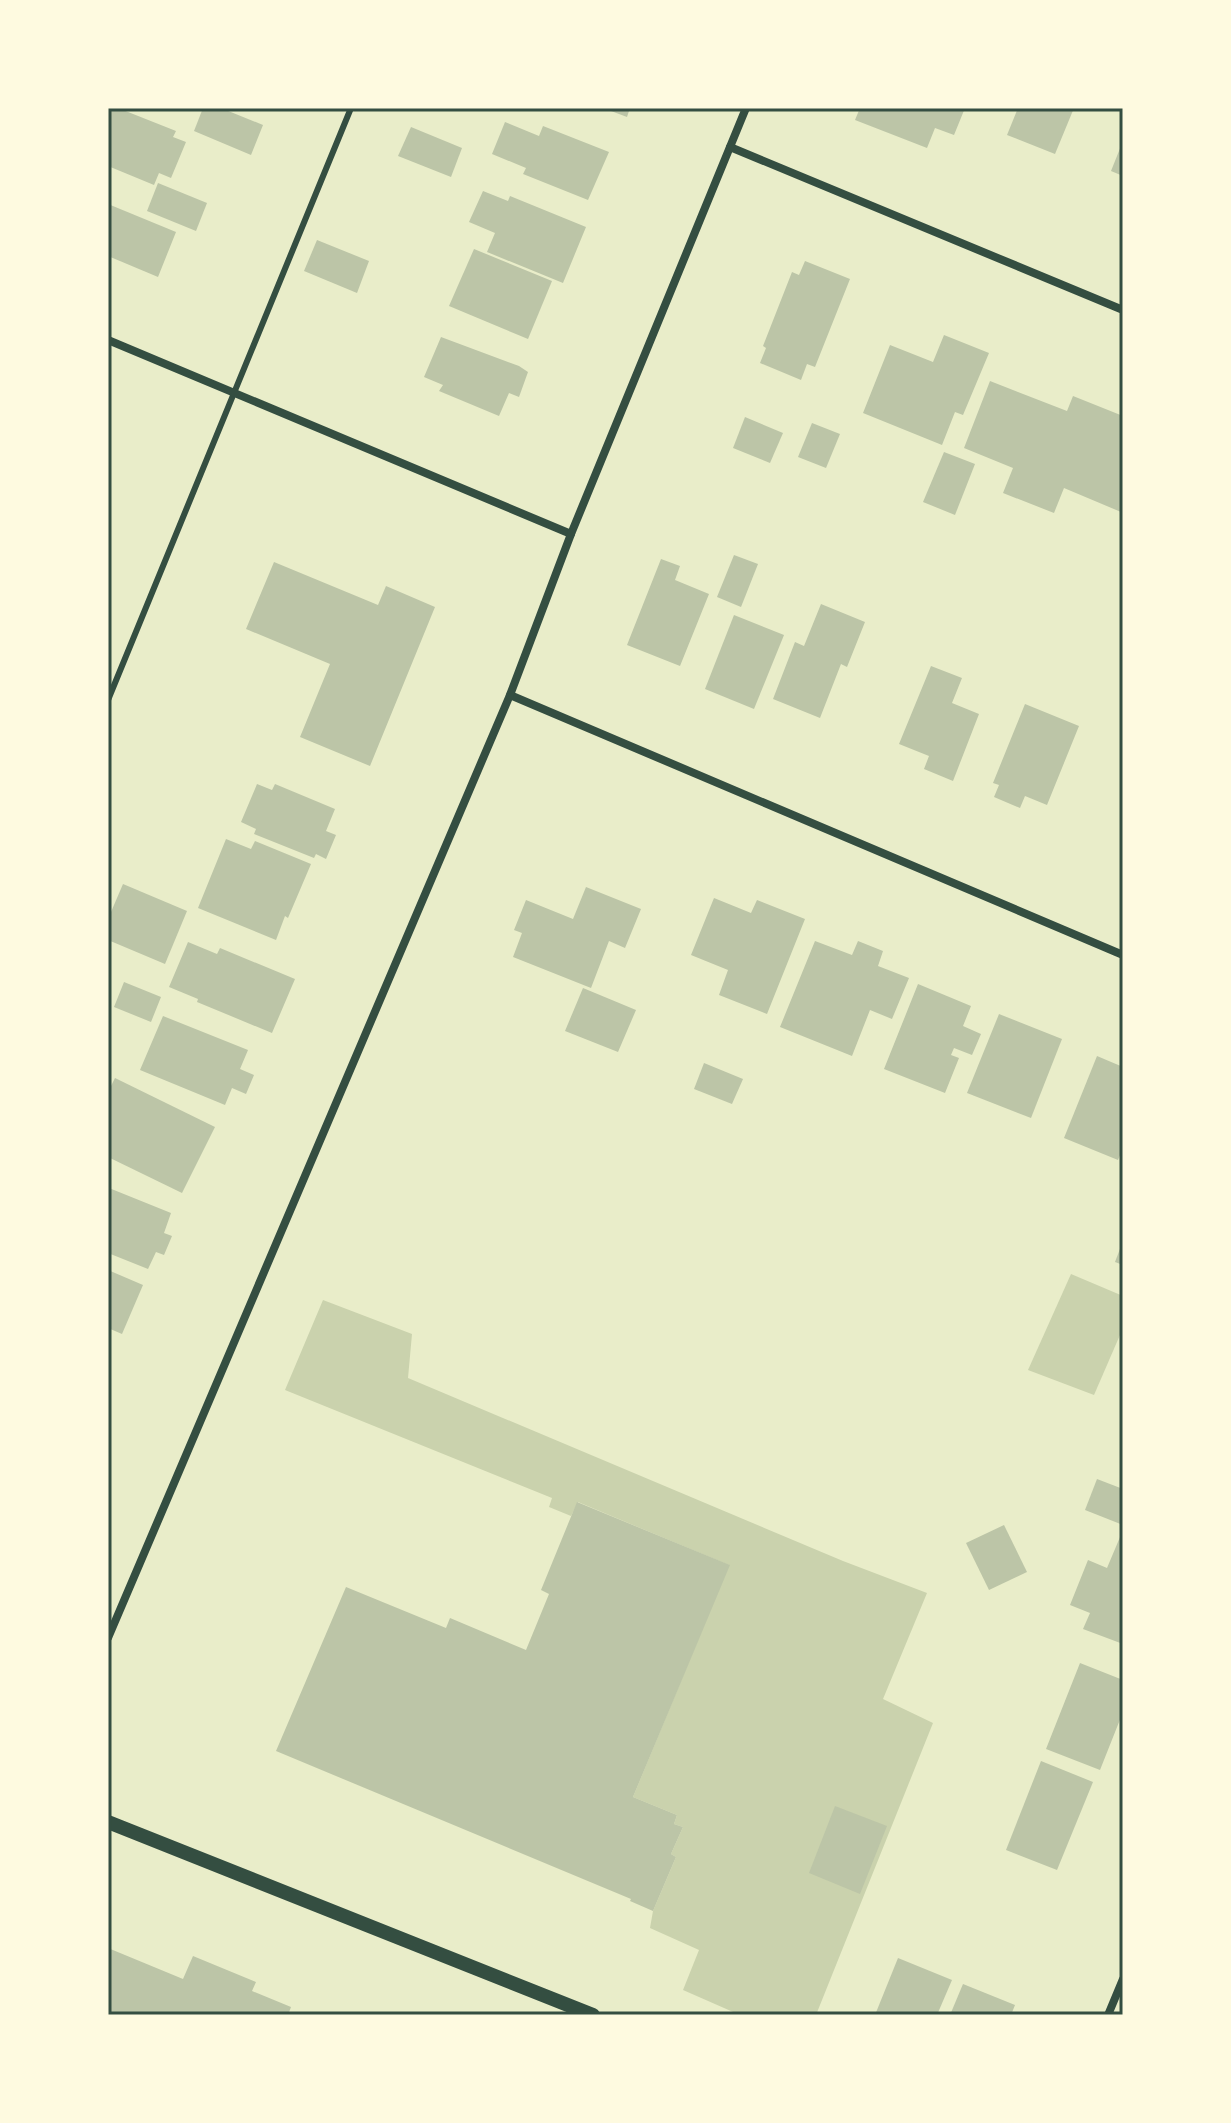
<svg xmlns="http://www.w3.org/2000/svg" width="1231" height="2123" viewBox="0 0 1231 2123" font-family="Commissioner,sans-serif">
<style>
.green{fill:#cad2ad}
.building{fill:#bcc5a7}
.lines{fill:none;stroke-linecap:round;stroke-linejoin:round}
.service{stroke:#344e41;stroke-width:6}
.minor{stroke:#344e41;stroke-width:8}
.tertiary{stroke:#344e41;stroke-width:14}
.neatline{fill:none;stroke:#344e41;stroke-width:3}
</style>
<rect width="100%" height="100%" fill="#e9edc9"/>
<!-- green -->
<g class="green">
<polygon points="1071,1274 1123,1296 1123,1328 1094,1395 1028,1370"/>
<polygon points="323,1300 412,1334 408,1378 843,1561 927,1593 883,1699 933,1723 816,2015 740,2015 683,1990 699,1950 650,1928 653,1911 676,1857 671,1854 683,1827 674,1824 677,1815 633,1797 729,1565 578,1502 571,1516 549,1507 552,1498 285,1390"/>
</g>
<!-- building -->
<g class="building">
<polygon points="108,108 118,108 176,131 173,137 186,142 171,178 159,173 154,185 108,166"/>
<polygon points="203,108 221,108 263,125 251,155 194,131"/>
<polygon points="603,108 630,108 627,117"/>
<polygon points="860,108 965,108 954,135 935,128 927,148 855,120"/>
<polygon points="1018,108 1074,108 1055,154 1007,135"/>
<polygon points="505,122 539,136 543,126 609,152 588,200 523,174 526,168 492,154"/>
<polygon points="411,127 462,148 451,177 398,156"/>
<polygon points="1123,141 1123,176 1111,171"/>
<polygon points="158,183 207,203 196,231 147,211"/>
<polygon points="483,191 508,201 510,196 586,227 563,283 487,252 495,233 469,222"/>
<polygon points="108,204 176,232 158,277 108,256"/>
<polygon points="317,240 369,261 357,293 304,271"/>
<polygon points="474,249 552,281 528,339 449,306"/>
<polygon points="805,261 850,279 815,367 807,364 801,380 760,363 766,348 763,346 792,272 799,275"/>
<polygon points="944,335 989,353 963,415 955,412 942,445 863,413 890,345 933,362"/>
<polygon points="441,337 519,366 528,372 519,397 509,393 499,416 439,391 443,385 424,377"/>
<polygon points="990,381 1067,411 1073,396 1123,416 1123,506 1121,512 1064,488 1054,513 1003,493 1013,468 964,448"/>
<polygon points="745,417 783,433 770,463 733,448"/>
<polygon points="812,423 840,434 826,468 798,457"/>
<polygon points="944,452 975,464 955,515 923,502"/>
<polygon points="734,555 758,564 741,607 717,597"/>
<polygon points="661,559 680,566 675,580 709,594 680,666 627,645"/>
<polygon points="274,562 378,605 386,586 435,607 370,766 300,737 330,664 246,629"/>
<polygon points="821,604 865,622 847,667 841,664 820,718 773,699 795,642 804,646"/>
<polygon points="734,615 784,635 754,709 705,689"/>
<polygon points="931,666 962,678 952,703 979,714 953,781 924,769 929,756 899,744"/>
<polygon points="1025,704 1079,726 1047,805 1025,796 1020,808 994,797 999,785 993,783"/>
<polygon points="257,784 272,790 275,784 335,809 326,831 336,835 326,859 316,854 314,858 254,834 256,829 241,822"/>
<polygon points="226,839 251,849 255,841 311,864 288,918 285,916 276,940 198,908"/>
<polygon points="123,884 187,911 165,964 108,940 108,919"/>
<polygon points="586,887 641,909 625,948 609,941 591,988 513,957 522,933 514,930 526,900 573,919"/>
<polygon points="714,898 751,913 757,900 805,919 767,1014 719,995 728,970 691,955"/>
<polygon points="815,941 852,955 858,941 883,951 878,966 909,978 892,1019 870,1010 852,1056 780,1027"/>
<polygon points="188,942 217,954 220,948 295,979 272,1033 197,1002 198,999 169,987"/>
<polygon points="124,982 161,997 151,1022 114,1007"/>
<polygon points="918,984 971,1006 963,1026 981,1034 972,1055 954,1048 951,1055 959,1058 945,1093 884,1069"/>
<polygon points="583,988 636,1010 618,1052 565,1031"/>
<polygon points="999,1014 1062,1039 1031,1118 967,1093"/>
<polygon points="163,1016 248,1050 240,1069 254,1075 246,1094 232,1088 225,1105 140,1070"/>
<polygon points="1097,1056 1123,1067 1123,1148 1118,1160 1064,1138"/>
<polygon points="704,1063 743,1079 732,1104 694,1089"/>
<polygon points="115,1078 215,1127 182,1193 108,1157 108,1092"/>
<polygon points="109,1188 171,1213 164,1233 172,1236 164,1255 156,1252 148,1269 108,1253"/>
<polygon points="1123,1241 1123,1265 1115,1262"/>
<polygon points="108,1270 143,1285 122,1334 108,1328"/>
<polygon points="1097,1479 1123,1489 1123,1525 1085,1510"/>
<polygon points="577,1502 730,1565 633,1797 677,1815 674,1824 683,1827 671,1854 676,1857 653,1911 630,1901 631,1899 276,1751 346,1587 446,1628 450,1618 526,1650 549,1594 541,1590"/>
<polygon points="1004,1525 1027,1572 989,1590 966,1543"/>
<polygon points="1123,1530 1123,1644 1083,1629 1090,1613 1070,1605 1088,1560 1107,1568"/>
<polygon points="1080,1663 1123,1680 1120,1699 1123,1700 1123,1712 1100,1770 1046,1749"/>
<polygon points="1041,1761 1093,1782 1057,1870 1006,1850"/>
<polygon points="835,1806 887,1826 860,1894 809,1873"/>
<polygon points="108,1948 183,1979 193,1956 256,1982 252,1991 291,2007 288,2015 108,2015"/>
<polygon points="898,1958 952,1980 937,2015 875,2015"/>
<polygon points="963,1984 1015,2005 1011,2015 950,2015"/>
</g>
<g class="lines">
<!-- service -->
<polyline class="service" points="108,700 351,108"/>
<!-- minor -->
<g class="minor">
<polyline points="730,147 1123,310"/>
<polyline points="108,340 571,534"/>
<polyline points="510,695 1123,955"/>
<polyline points="108,1638 510,695 571,534 746,108"/>
<polyline points="1108,2015 1123,1979"/>
</g>
<!-- tertiary -->
<polyline class="tertiary" points="108,1822 593,2015"/>
</g>
<!-- border -->
<rect width="1231" height="2123" fill="none" stroke="#fefae0" stroke-width="220"/>
<rect x="110" y="110" width="1011" height="1903" class="neatline"/>
</svg>
